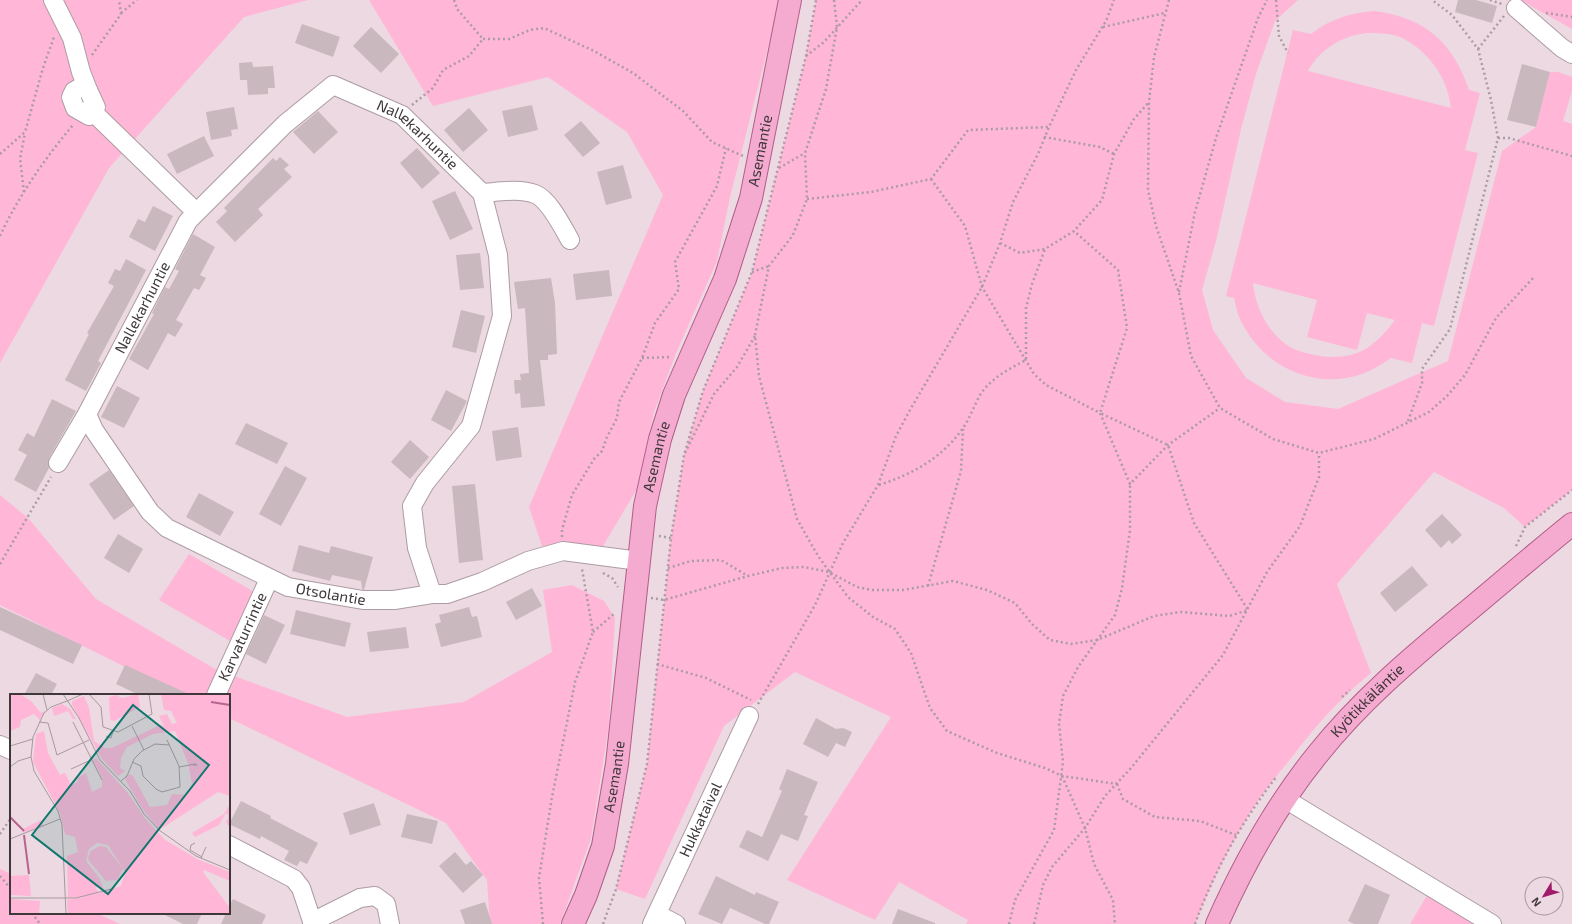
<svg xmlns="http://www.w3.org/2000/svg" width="1572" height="924" viewBox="0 0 1572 924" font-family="'Exo 2',sans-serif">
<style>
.green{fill:#ffb6d7;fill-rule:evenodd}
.building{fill:#cab8bf}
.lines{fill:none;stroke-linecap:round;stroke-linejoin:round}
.minor-casing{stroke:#ad9ca3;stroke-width:20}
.major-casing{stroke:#b15d88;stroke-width:24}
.path{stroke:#aa9ca2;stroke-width:2.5;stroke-dasharray:2 3;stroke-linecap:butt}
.minor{stroke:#fff;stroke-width:18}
.major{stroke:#f5aad0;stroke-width:22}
.labels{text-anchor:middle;stroke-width:4;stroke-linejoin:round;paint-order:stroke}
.street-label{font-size:15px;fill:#3f383b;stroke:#ecd9e1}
.inset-river{fill:none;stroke:#b9648e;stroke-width:2}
.inset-road{fill:none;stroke:#a7999f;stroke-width:1}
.view{fill:#0f766e;fill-opacity:0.15;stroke:#0f766e;stroke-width:2}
.inset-edge{fill:none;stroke:#3f383b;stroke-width:2}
</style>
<rect width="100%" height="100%" fill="#ecd9e1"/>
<!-- green -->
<g class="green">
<polygon points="0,0 308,0 244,17 109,168 0,363"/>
<polygon points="369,0 780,0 730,197 717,261 676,353 654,412 637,489 603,546 542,546 529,507 663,195 627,132 548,77 433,106"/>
<path d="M816,0H1298L1275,21L1256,74L1241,129L1216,241L1202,290L1213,330L1246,378L1285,402L1338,409L1448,361L1502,151L1536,127L1550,72H1558L1572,77V91L1563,121L1572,124V490L1525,527L1504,508L1434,472L1337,584L1371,673C1340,698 1316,725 1292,757C1278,774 1264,791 1252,810C1229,846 1211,885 1195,924H966L968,920L899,882L875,920L787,880L891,717L795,672L724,726L645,899L616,889L647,764L671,538L684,455L703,391L752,272L806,56Z"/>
<polygon points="1520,0 1572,0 1572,29"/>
<path d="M1374,11C1424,17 1453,42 1469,90L1480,93L1465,150L1478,153L1434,326L1422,323L1412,363L1391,358C1382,364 1373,370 1362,374C1313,391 1261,365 1240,319C1237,313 1236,305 1234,298L1226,296L1293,30L1311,34C1330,19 1350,13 1374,11ZM1366,33C1377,33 1390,33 1400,37C1428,50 1448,78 1451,108L1308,71C1320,49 1342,36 1366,33ZM1253,283L1317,300L1307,337L1357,350L1367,313L1395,320C1386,332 1375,344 1362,351C1349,357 1333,358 1320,356C1310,354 1299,352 1290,347C1269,335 1255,307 1253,283Z"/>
<polygon points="0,495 28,518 96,599 215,669 347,717 464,702 552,652 543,590 572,585 604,601 615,618 609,725 591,838 560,924 490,924 487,880 446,823 229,718 229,695 182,695 0,605"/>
<polygon points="189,554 254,592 230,641 159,600"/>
<polygon points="0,869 11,874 11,913 96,913 120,924 0,924"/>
<polygon points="1428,894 1479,924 1410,924"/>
</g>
<!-- building -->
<g class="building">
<polygon points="1458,0 1476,0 1497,6 1492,23 1455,12"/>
<polygon points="302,24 340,37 333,57 295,43"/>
<polygon points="371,27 399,54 381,73 353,46"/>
<polygon points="252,62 253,67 273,66 275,88 268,88 268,94 248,95 247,80 240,80 239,63"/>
<polygon points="1522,64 1550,72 1536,127 1507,120"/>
<polygon points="532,105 538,130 508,137 502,111"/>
<polygon points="234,107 238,129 231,130 232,136 211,140 206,112"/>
<polygon points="469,108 488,130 463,152 444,130"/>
<polygon points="318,111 338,132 314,154 293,132"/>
<polygon points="581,121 600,143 583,157 564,135"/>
<polygon points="204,136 214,156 177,174 167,154"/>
<polygon points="417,148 440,173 422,189 400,163"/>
<polygon points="280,157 289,165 284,169 292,177 258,209 263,215 235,242 216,222 227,211 224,208 273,158 276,161"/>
<polygon points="623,165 632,198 606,205 597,172"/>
<polygon points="455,191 473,229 450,240 432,201"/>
<polygon points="153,206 173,216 155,251 129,237 138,219 145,222"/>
<polygon points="193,234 215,247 200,275 206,278 199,290 194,288 176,320 183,324 175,337 168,333 148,370 129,359 154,314 152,313 165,287 169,289 179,271 175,269"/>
<polygon points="480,253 484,288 460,290 456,255"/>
<polygon points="126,259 146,270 98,361 101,363 86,391 65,380 89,334 87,333 114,286 108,283 115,269 120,271"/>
<polygon points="609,270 612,296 576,300 573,274"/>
<polygon points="551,278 555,303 557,354 548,355 548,360 540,360 545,406 521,408 520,393 515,394 514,380 521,380 520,374 529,373 525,308 518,309 514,282"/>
<polygon points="461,310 485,316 476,353 452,347"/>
<polygon points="117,386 140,398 124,428 101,417"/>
<polygon points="446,390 467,401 451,431 431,420"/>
<polygon points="52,399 76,411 49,458 49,468 36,492 14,480 27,455 18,450 27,433 34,437"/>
<polygon points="246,423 288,443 277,464 235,444"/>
<polygon points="518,427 522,457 496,461 492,431"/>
<polygon points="410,440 429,457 410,479 391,462"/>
<polygon points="285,466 307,478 281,526 259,514"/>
<polygon points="109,470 134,506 114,520 89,484"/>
<polygon points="475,484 483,560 459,563 452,486"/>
<polygon points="199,493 234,512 220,536 186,517"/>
<polygon points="1442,514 1462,535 1452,544 1449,540 1441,548 1425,530"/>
<polygon points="118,534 143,549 129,573 104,558"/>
<polygon points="299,545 329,553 331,546 373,557 364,590 362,589 361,581 332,575 330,581 292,571"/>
<polygon points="1412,566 1428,585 1395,612 1380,593"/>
<polygon points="532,588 542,606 516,620 506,602"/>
<polygon points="0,607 82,645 73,664 0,630"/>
<polygon points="469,607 472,617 477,616 482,637 441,647 435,624 441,622 439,615"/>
<polygon points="296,610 351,623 345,647 290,634"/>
<polygon points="264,615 285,625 266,664 246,654"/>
<polygon points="406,627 409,648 370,652 367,632"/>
<polygon points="125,665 191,695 139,695 116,684"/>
<polygon points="36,673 57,684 51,695 24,695"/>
<polygon points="816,718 836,729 843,728 852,732 845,747 836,743 828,757 803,744"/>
<polygon points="787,769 818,782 804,815 808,816 798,841 781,834 768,861 739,847 747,830 762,837 782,791 779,789"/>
<polygon points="241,801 271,816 270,818 318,843 307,864 300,861 297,866 284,860 289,851 261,836 260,839 229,824"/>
<polygon points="374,803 381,825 350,835 343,813"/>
<polygon points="407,814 438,821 432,844 401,837"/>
<polygon points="455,852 466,865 471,861 483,875 463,893 439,866"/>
<polygon points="716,876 755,895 756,892 779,902 769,924 765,924 730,908 722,924 698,914"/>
<polygon points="1365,884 1390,895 1378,924 1354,924 1348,921"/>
<polygon points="233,899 266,915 262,924 221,924 226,913 229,913 229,906"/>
<polygon points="485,902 492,924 465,924 460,910"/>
<polygon points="898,909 935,923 935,924 892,924"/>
<polygon points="161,913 202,913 197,924 183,924"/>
</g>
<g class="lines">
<!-- minor casing -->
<g class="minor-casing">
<g id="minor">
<polyline points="53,0 72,38 81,72 88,90"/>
<polyline points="1516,8 1562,48 1572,54"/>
<polyline points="94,113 96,107 88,90 81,87 74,91 71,97 75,108 89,116 94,113 196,212"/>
<path d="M482,193C498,192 519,188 535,194C549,199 563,228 570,240"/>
<path id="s1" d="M87,414L94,430L150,512L167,528L288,587L363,600H394L432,594H447L482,582L528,561L563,551L639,561"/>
<path id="s2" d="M58,463L87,414L188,221L285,124L333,85L402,115L482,193L498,255L502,316L471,426L425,483L412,506L417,548L432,594"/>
<path id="s3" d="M216,695L269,579"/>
<polyline points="0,745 11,750"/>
<polyline points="1285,799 1492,924"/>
<polyline points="229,845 294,879 301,888 313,924"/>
<polyline points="657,914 676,924"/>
<polyline points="312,922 360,898 375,896 386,904 390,924"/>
<path id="s4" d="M652,924L749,716"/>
</g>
</g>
<!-- major casing -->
<g class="major-casing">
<g id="major">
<path id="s5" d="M573,924L586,895L603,846L617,764L645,506L660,439L674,395L725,279L751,198L790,0"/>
<path id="s6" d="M1217,924C1244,863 1275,807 1317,755C1359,702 1411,658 1463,615C1499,585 1535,554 1572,524"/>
</g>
</g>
<!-- path -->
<g class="path">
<polyline points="454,0 457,9 483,39"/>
<polyline points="834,0 837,27 826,89 805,153 807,199 793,235 769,266 755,335 759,376 797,519 818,556 848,597 873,617 895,629 911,653 930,708 947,731 997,753 1045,768 1062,776 1117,784"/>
<polyline points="1169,0 1154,57 1149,102 1148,190 1156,226 1179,293 1191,356 1220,408 1273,439 1319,453 1374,439 1429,412 1448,395 1465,375 1496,318 1534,277"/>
<polyline points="1276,0 1279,36 1288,53"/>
<polyline points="1490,0 1502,4"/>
<polyline points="121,13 137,0"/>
<polyline points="1546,13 1572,17"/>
<polyline points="1103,27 1165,13"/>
<polyline points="483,39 509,39 530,30 544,28 594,51 633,73 683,111 712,142 743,156"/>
<polyline points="1478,49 1504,16"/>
<polyline points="92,55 121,14 119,0"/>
<polyline points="806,56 824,42 862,0"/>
<polyline points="412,105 433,88 443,70 469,56 483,39"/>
<polyline points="1044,137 1100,147 1114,154"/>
<polyline points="1498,138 1509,138 1572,156"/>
<polyline points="0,154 25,132 43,68 54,37"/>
<polyline points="779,168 805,153"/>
<polyline points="931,179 965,226 982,287 1034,374 1046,385 1100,413 1130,484 1168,445 1220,408"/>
<polyline points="24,192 20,159 25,133"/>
<polyline points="807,199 871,192 931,179 968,130 1049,127"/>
<path d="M0,236C18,197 45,158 73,125"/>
<polyline points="1000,243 1020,253 1045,249 1074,231 1102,200 1114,154 1134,119 1149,102"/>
<polyline points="752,272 769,266"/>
<polyline points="1179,292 1195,212 1216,138 1258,18 1267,0"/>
<polyline points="642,358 672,357"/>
<polyline points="1408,421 1422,383 1422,369 1450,329 1498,138 1491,100 1478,49 1452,15 1432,0"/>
<polyline points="685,453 714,394 737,367 755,336"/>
<path d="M879,485C913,474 942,458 963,428C970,418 974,406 980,395C991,378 1009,369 1026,360V308L1032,284L1045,249"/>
<polyline points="659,536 671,538"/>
<polyline points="562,537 562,530 572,495 594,459 602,451 607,437 617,418 619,402 642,358 655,323 679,289 675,262 717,186 726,148"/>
<polyline points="1516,546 1525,527 1572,490"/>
<polyline points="0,564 51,477"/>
<polyline points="668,568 691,561 721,560 748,576"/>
<polyline points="603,573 612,578 618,587"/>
<polyline points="928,586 961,471 963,429"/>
<polyline points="651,598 664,600 748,576 782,568 804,567 829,572 857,587 872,590 903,590 953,581 987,590 1015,603 1032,624 1050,640 1071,644 1097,640 1154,616 1181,612 1229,616 1248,610 1194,523 1168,445 1100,413 1127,328 1118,270 1074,231"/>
<polyline points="593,632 615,613"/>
<polyline points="657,664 706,678 751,700"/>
<polyline points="1342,697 1350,690"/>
<polyline points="758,704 815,605 843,543 878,485 896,436 910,410 982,287 1000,243 1013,202 1038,154 1049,127 1076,70 1106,21 1114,0"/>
<polyline points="1062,776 1085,828 1094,864 1113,900 1115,924"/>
<polyline points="1117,784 1123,799 1155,817 1200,821 1236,835"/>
<polyline points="0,834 11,818"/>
<polyline points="0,876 11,889"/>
<polyline points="32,913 40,924"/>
<polyline points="543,924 539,878 552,797 575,682 593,632 582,569"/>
<polyline points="603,924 616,889 647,764 671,538 684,455 703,391 752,272 806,56 816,0"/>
<polyline points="1009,924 1015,900 1054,830 1063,762 1059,724 1063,696 1078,667 1115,615 1122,588 1130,530 1130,484"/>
<polyline points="1034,924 1043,885 1052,867 1085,828 1105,796 1131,768 1223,655 1267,572 1300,526 1319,477 1319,453"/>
<path d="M1195,924C1214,871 1242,821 1277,776"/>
</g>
<!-- minor -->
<use href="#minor" class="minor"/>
<!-- major -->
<use href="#major" class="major"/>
</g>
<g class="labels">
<!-- street labels -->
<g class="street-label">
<text dy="5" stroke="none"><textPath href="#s2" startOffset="573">Nallekarhuntie</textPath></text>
<text dy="5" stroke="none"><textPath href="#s5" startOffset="801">Asemantie</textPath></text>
<text dy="5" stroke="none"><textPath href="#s2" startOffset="177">Nallekarhuntie</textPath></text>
<text dy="5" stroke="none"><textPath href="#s5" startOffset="477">Asemantie</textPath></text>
<text dy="5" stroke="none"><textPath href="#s1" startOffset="318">Otsolantie</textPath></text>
<text dy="5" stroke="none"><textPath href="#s3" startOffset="64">Karvaturrintie</textPath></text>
<text dy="5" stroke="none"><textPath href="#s6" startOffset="271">Kyötikkäläntie</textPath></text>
<text dy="5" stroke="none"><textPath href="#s5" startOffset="154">Asemantie</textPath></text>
<text dy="5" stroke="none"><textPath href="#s4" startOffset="115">Hukkataival</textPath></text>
</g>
</g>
<!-- overview -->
<g transform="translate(10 694)">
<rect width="220" height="220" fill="#ecd9e1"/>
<path d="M0,0H10L21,7L31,19L35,17L30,26L24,20L11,26L10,33L0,37ZM128,0L130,13L104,27L100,25L99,3L106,1L112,4ZM151,0H220V102L208,98L149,136L131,113L115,85L119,80L123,82L140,113L157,111L162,100L177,101L182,90L178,69L165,37L143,40L117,53L111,64L110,74L115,77L108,82L92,65L62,11V7L74,2L79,14L84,47L95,54H102L150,31L154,32L149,22L157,20L162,30L167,29L161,17L154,16ZM52,10L60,15L66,25H63L58,17L44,22L42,14ZM34,37L38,59L50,81L55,79L61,91L68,88L67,84L76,79L82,98L92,93V84L83,66L86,64L117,98L135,124L154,145L187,165L220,178V187L194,176L193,178L220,214V220H58L57,206L75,203L58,204L57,162L68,158L65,143L55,140L50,119L23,68L26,40ZM87,149L98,151L115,178L111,192L78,202L89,199L86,194L88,192L91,195L93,194L90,185L76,167L79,155ZM220,110V134L216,128L219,122L216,119L209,131L185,143L182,139L214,120ZM31,126L33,131L13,139V135ZM89,152L96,153L113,175L107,186L96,187L80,168L78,164L81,157ZM19,181L21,202L0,201V182ZM0,205L30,207L29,220H0Z" fill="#ffb6d7" fill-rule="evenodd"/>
<path class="inset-river" d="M201,8L220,11M0,123L14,137M14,141L19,180"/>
<path class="inset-road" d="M33,0L37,16M53,0L69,24L90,66L120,97L134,120L149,136L186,162L220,176M79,0L91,13L93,33L108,38L142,20L139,0M57,7L73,0M29,28L38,29L47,61L79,46M63,28L92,86M122,32L134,56M96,42L101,44L103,37M0,52L23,45M122,68L131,72L133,82L146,95L152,98L170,93L169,72L157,46M0,73L8,67L21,63M169,73L185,70L187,71H183M61,75L81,66M111,87L117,82L124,65L132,57L145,50L159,51M0,145L50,125M185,149L181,151L180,156L192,163M191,164L196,153M0,204H66L101,195M56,220L52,131L48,117L24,77L21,63L23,43L34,19L41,13L57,7"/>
<path class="view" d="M123,11L199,71L98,200L22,141Z"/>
<rect width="220" height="220" class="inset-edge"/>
</g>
<!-- north arrow -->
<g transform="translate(1544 896) rotate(232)"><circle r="19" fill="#ecd9e1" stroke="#a7999f"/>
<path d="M0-3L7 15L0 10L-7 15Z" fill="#a01c6b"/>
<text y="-6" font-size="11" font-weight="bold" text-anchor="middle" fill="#3f383b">N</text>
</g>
</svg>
